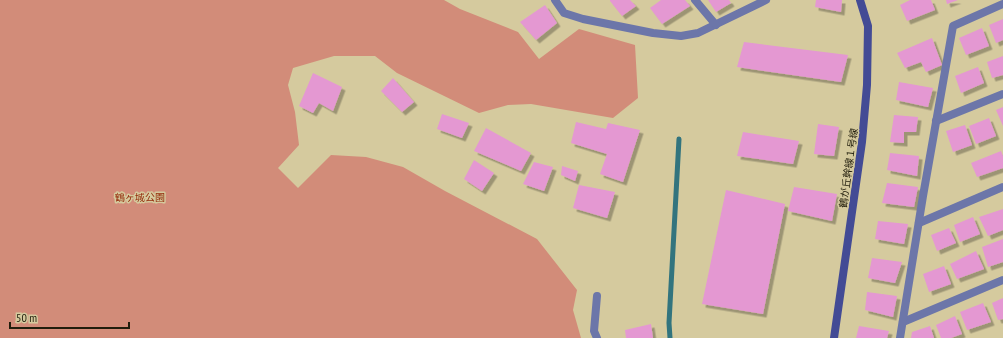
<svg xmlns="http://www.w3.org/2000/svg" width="1003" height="338" viewBox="0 0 1003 338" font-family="'PT Sans Narrow','Noto Sans JP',sans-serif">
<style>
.green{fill:#d28c79}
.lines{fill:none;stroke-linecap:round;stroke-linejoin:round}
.stream{stroke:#32747e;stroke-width:5}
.building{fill:#e498d2;filter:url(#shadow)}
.street{stroke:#6c76a9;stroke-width:8}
.secondary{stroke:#434b95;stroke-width:8}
.labels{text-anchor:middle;stroke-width:3;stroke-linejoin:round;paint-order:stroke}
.street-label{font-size:10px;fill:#211d0c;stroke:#d5ca9e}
.park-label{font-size:10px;fill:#932908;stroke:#d5ca9e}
</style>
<defs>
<filter id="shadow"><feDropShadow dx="3.5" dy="3.5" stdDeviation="0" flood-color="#0004"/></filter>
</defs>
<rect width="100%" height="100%" fill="#d5ca9e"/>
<!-- green -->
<polygon class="green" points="0,0 444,0 460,9 518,32 539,59 579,29 635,45 638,98 613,118 531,104 508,105 479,113 397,73 375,56 334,56 293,68 288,85 295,112 299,145 278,168 298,188 331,155 366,157 403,167 445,191 537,239 577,290 573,310 581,338 0,338"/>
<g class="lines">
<!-- stream -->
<polyline class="stream" points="670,338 669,323 679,139"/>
</g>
<!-- building -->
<g class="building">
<polygon points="610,0 630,0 636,6 622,16 610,1"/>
<polygon points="661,0 685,0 690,6 662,24 650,8"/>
<polygon points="708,0 729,0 731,3 716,12"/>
<polygon points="816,0 842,0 841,12 815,7"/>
<polygon points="910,0 931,0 935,10 907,21 900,5"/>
<polygon points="946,0 958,0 947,4"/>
<polygon points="545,5 557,23 536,40 520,22"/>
<polygon points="1003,19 1003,40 996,43 989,25"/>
<polygon points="982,28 989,46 966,55 959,38"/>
<polygon points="932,38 942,65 926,72 921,62 905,68 897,53"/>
<polygon points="744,42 848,55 841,82 737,67"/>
<polygon points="1003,56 1003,75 992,78 987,62"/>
<polygon points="978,67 984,83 961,93 955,76"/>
<polygon points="313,73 342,87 333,111 319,103 313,113 299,106"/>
<polygon points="393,78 414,102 402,112 381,91"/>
<polygon points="899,82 933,88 928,107 896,100"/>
<polygon points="1003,107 1003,126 996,110"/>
<polygon points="442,114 469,123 462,138 437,129"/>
<polygon points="894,115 918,117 916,132 904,132 904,143 890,142"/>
<polygon points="989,118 996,136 976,144 969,126"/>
<polygon points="576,122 606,129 608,123 640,130 623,182 600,174 607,154 571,143"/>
<polygon points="818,124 839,127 834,156 814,154"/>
<polygon points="965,125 972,145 953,152 946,131"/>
<polygon points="486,128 531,153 521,171 474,151"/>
<polygon points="743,132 799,141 793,164 737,156"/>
<polygon points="1001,151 1003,156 1003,168 977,177 971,163"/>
<polygon points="890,153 919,156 917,176 887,170"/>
<polygon points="474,160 494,173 482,191 464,179"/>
<polygon points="534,162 553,167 544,191 523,184"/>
<polygon points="562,166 578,171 575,181 561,175"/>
<polygon points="887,183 918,187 914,207 882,203"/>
<polygon points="579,185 615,192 607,218 573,208"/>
<polygon points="794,187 837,194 832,221 788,211"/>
<polygon points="726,190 785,204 763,314 702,304"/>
<polygon points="1003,209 1003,230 988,236 979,217"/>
<polygon points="973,217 980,234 960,242 954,225"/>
<polygon points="878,221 908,224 904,244 875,239"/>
<polygon points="949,228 956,243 937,251 931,235"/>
<polygon points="1003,239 1003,262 988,267 982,247"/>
<polygon points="976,251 984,269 957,279 950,264"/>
<polygon points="872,258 902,262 895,283 868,278"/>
<polygon points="944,266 951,284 929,292 923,274"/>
<polygon points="867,292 897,296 893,317 865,310"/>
<polygon points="1003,298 1003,319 998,320 992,303"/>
<polygon points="983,303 991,322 967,330 960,312"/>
<polygon points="955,316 962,334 951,338 941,338 936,325"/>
<polygon points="651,324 653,338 626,338 625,330"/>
<polygon points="859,326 889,331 887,338 856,338"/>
<polygon points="930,326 934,338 911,338 912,332"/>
</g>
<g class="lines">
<!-- street -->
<g class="street">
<polyline points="555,0 564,13 583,19 653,33 681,36 698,33 766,0"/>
<polyline points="695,0 716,25"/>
<polyline points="936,121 1003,94"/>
<polyline points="919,223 1003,187"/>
<polyline points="903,322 1003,280"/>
<polyline points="597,338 594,331 597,296"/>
<polyline points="900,338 923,196 953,26 1003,4"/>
</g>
<!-- secondary -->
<polyline class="secondary" points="834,338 862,142 867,85 868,26 860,0"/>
</g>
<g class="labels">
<!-- street labels -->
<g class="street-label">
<text transform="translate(848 168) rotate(-82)" y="4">鶴が丘幹線１号線</text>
</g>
<!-- park labels -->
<g class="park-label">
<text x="140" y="201">鶴ヶ城公園</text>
</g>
</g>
<!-- scale -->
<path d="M10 322v6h119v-6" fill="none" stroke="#211d0c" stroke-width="2"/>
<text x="16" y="322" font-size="12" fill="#211d0c" stroke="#d5ca9e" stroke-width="3" paint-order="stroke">50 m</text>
</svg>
